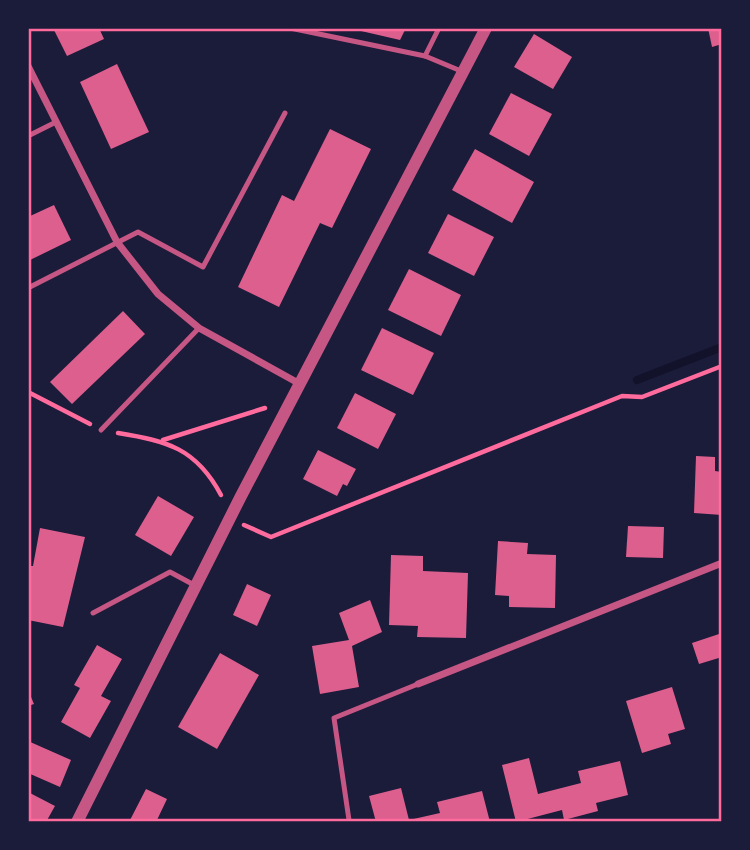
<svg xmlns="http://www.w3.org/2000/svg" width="750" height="850" viewBox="0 0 750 850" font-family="Commissioner,sans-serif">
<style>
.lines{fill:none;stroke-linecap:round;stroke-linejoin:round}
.stream{stroke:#12122b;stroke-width:8}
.building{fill:#dd5f8e}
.path{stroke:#ff6b9d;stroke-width:4.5}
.service{stroke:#c65784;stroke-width:5}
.minor{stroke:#c65784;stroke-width:7}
.tertiary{stroke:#c65784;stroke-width:12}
.neatline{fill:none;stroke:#ff6b9d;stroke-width:2.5}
</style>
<rect width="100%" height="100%" fill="#1b1b3a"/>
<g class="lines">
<!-- stream -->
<polyline class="stream" points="637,380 722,347"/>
</g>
<!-- building -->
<g class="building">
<polygon points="53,28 99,28 104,39 67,56"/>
<polygon points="348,28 406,28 400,40"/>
<polygon points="708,28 722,28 722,44 712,47"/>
<polygon points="534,34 572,57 553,89 514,67"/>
<polygon points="117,64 149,132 111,149 80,82"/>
<polygon points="511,93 552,114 529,156 489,134"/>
<polygon points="330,129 371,149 332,228 320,223 279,307 238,287 282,195 294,201"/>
<polygon points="475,149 534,182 512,223 452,190"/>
<polygon points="54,205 71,240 28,261 28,217"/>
<polygon points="448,214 494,237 474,276 428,253"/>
<polygon points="409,269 461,295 441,336 388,310"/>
<polygon points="123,311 145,334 72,404 50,382"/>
<polygon points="382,328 434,353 413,395 361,370"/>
<polygon points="355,393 396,414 378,449 337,428"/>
<polygon points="318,450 356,469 347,486 343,484 337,496 303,479"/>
<polygon points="696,456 715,457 715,471 722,472 722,515 694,513"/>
<polygon points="158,496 194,517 171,556 135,535"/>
<polygon points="628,526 664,527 663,558 626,557"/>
<polygon points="40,528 85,537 63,627 28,620 28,566 33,566"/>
<polygon points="498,541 528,543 527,554 556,555 555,608 509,607 509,596 495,595"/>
<polygon points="391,555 423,556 423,571 468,573 466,638 417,637 418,626 389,625"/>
<polygon points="247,584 271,595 257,626 233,615"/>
<polygon points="370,600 382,632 352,646 359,687 320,694 312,646 349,640 339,613"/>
<polygon points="722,633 722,657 699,664 692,643"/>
<polygon points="97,645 122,659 101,696 111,701 90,738 61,722 80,688 74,685"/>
<polygon points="220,653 259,675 217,749 178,727"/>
<polygon points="672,687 685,729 668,734 671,744 642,753 626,701"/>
<polygon points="28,690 34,704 28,706"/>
<polygon points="28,741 71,760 60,787 28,773"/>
<polygon points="529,758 538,794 581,783 578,771 620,761 628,795 596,803 598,811 564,820 562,810 516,822 502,765"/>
<polygon points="401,788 409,820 440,813 437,802 482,791 490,822 376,822 369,796"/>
<polygon points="146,789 167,799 157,820 161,822 129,822"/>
<polygon points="28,792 55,806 46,822 28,822"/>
</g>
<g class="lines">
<!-- path -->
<g class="path">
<polyline points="28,392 90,424"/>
<path d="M118,433C167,441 196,448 221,495"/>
<polyline points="163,440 265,408"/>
<polyline points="244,525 271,537 622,396 642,397 722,366"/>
</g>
<!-- service -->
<g class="service">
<polyline points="290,28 425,56"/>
<polyline points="439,28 425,56 461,71"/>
<polyline points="28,136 56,122"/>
<polyline points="28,288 138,232 203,267 285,113"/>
<polyline points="101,430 199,328"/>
<polyline points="93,613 170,572 196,586"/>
<polyline points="349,820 334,718 418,684"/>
</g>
<!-- minor -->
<g class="minor">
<polyline points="28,66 117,242 158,294 199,328 300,384"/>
<polyline points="418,684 722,563"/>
</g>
<!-- tertiary -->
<polyline class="tertiary" points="77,822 240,498 486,28"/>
</g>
<!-- border -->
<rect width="750" height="850" fill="none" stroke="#1b1b3a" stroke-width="60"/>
<rect x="30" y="30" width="690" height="790" class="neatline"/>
</svg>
